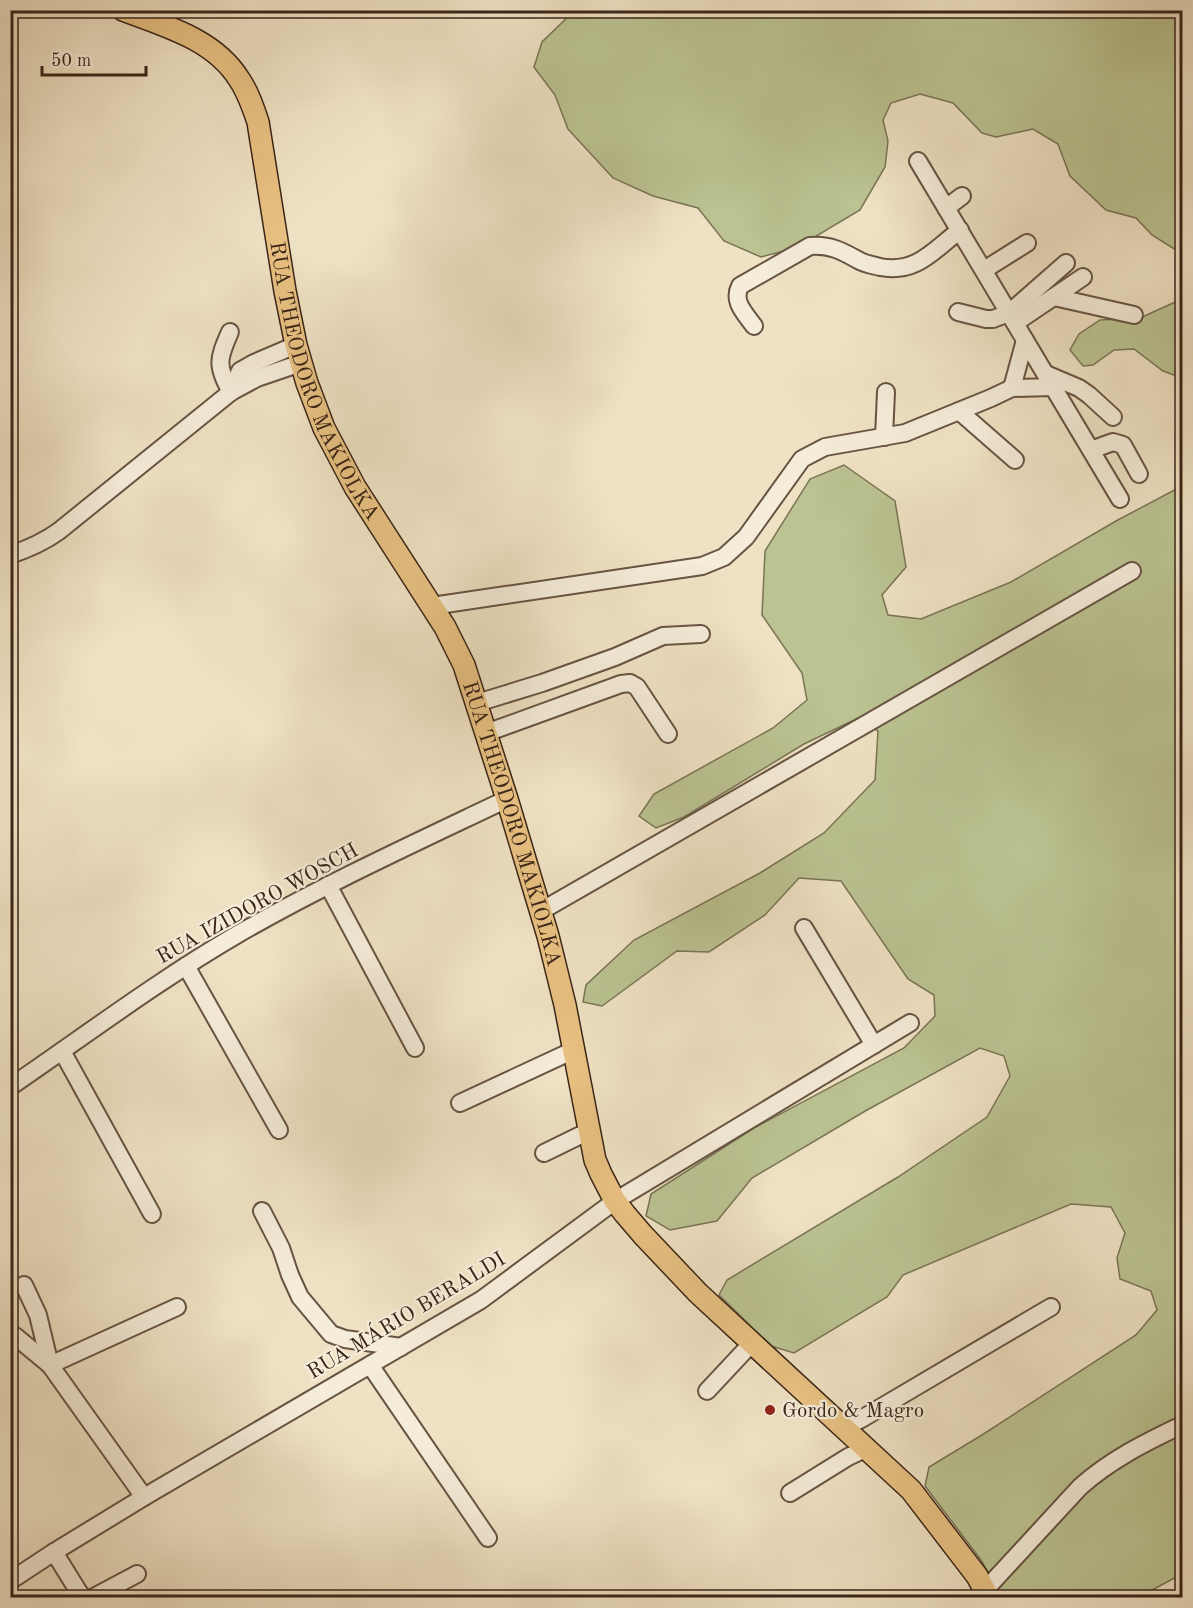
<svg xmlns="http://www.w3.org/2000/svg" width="1193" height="1608" viewBox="0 0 1193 1608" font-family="'Old Standard TT',serif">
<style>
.green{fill:#bbc392;stroke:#7a7455;stroke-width:1.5}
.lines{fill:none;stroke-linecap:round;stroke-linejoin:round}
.minor-casing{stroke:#675443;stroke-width:20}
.major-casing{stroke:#3a2518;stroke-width:24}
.minor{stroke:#f5ecd9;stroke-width:16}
.major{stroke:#e8c182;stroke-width:21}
.poi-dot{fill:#8f2418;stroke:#f5ecd9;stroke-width:2}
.labels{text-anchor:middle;stroke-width:4.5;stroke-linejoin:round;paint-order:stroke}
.street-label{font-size:21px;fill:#3a2518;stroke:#f5ecd9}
.poi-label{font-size:21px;fill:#3a2518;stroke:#f5ecd9;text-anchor:start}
</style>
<rect width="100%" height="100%" fill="#efe2c4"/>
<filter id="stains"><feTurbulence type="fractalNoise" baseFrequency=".00333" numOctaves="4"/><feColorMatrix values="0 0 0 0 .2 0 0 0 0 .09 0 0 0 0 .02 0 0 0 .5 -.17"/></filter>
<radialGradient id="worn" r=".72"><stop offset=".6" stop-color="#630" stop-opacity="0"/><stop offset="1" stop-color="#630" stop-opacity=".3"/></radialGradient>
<!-- green -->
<g class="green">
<polygon points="574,11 1182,11 1182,254 1152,235 1136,218 1106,210 1070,176 1058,144 1033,129 996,137 982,133 953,103 920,94 891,103 883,120 888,141 885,167 860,210 798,247 761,257 724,241 698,208 653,196 613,178 568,129 555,95 534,67 542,42"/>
<polygon points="1182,299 1182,378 1163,371 1134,349 1114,350 1093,365 1083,366 1070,350 1079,334 1100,320 1140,318"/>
<polygon points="844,465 895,501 906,567 882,595 888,615 921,619 1011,582 1116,521 1182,486 1182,1574 1139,1597 1002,1597 981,1560 925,1486 929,1467 982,1435 1136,1335 1157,1310 1151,1291 1120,1279 1117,1258 1125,1233 1111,1207 1071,1204 903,1275 887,1297 794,1353 771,1346 719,1295 727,1280 898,1177 987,1117 1010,1076 1004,1056 980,1048 867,1110 752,1178 717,1221 670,1230 646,1216 651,1194 754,1128 904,1048 935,1016 934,995 908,979 841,881 799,878 765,915 709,952 677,951 602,1006 583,1002 586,985 634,940 760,873 824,833 875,780 878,731 858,718 804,744 684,817 656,828 639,816 654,794 773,728 807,700 802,673 762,615 765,551 810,479"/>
</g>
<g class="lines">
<!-- minor casing -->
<g class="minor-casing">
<g id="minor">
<polyline points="918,161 1120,499"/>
<polyline points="946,208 962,196"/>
<polyline points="984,270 1027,243"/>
<polyline points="1054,297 1134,315"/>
<polyline points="958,312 986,319 993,319 1009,313 1066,263"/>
<polyline points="1015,323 1083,277"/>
<path d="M754,326C745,313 732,302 740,286L810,246C829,244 842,251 858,260C865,264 872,265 880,267C916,274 933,251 960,230"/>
<path d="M230,332C218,359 216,366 231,392"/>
<polyline points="1046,374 1079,388 1089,395 1113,417"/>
<polyline points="1012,388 1025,340"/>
<polyline points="231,392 240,371 254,363 296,345"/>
<polyline points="959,411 1015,460"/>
<polyline points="884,437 886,392"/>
<polyline points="1091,450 1113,442 1123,445 1139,474"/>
<path d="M10,555C28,549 44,542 59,531L231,392L257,378L301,363"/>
<polyline points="432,606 702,566 724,557 746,537 802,459 825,447 905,433 991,398 1012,388 1054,387"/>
<polyline points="477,703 542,683 615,657 663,636 701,634"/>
<polyline points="486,733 621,684 630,683 637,687 668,734"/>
<polyline points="328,885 415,1048"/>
<polyline points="541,911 1132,571"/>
<polyline points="804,928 874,1045"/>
<polyline points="186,966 279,1130"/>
<polyline points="62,1051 152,1214"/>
<path d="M10,1087C86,1035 159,980 238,934C325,884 417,842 507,799"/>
<polyline points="460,1103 574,1050"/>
<polyline points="544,1153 589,1131"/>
<polyline points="262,1211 281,1248 290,1275 300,1297 331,1334 345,1339 401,1347"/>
<polyline points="24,1285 38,1315 50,1365"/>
<polyline points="10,1338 15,1336 50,1365 144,1497"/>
<polyline points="50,1365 177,1307"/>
<polyline points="370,1365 488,1538"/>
<polyline points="707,1391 751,1344"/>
<polyline points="845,1428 863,1418 1051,1307"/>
<polyline points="790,1493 848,1457 867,1448"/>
<polyline points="54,1552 80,1594 85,1598"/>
<polyline points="10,1581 54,1552 144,1497 481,1300 615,1201 910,1023"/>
<path d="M986,1589L1080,1487C1110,1460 1146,1442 1182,1425"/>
<polyline points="92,1598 137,1574"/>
</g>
</g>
<!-- major casing -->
<g class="major-casing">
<g id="major">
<path id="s1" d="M123,10C165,26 214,39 239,79C248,92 253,107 258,122L285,291L296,345L307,383L324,428L355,487L445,627L464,665L507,799L548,936L565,1005L595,1160L601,1174L615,1201L625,1214L643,1235L698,1293L911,1490L977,1576L989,1598"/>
</g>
</g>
<!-- minor -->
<use href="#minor" class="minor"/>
<!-- major -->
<use href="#major" class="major"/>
</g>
<!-- markers -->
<circle class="poi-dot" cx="770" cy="1410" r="6"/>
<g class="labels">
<!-- street labels -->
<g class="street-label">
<text dy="7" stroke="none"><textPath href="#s1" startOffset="454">RUA THEODORO MAKIOLKA</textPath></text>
<text dy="7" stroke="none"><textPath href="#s1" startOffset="940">RUA THEODORO MAKIOLKA</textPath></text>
<text transform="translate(257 903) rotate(-29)" y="7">RUA IZIDORO WOSCH</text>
<text transform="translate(406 1315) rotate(-31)" y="7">RUA MÁRIO BERALDI</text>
</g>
<!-- poi labels -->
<g class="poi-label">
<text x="782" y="1417">Gordo &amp; Magro</text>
</g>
</g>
<!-- margin -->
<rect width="1193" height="1608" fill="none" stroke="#efe2c4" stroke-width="36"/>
<rect x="12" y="12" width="1169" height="1584" fill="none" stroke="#3a2518" stroke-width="3"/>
<rect x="18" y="18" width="1157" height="1572" fill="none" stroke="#3a2518" stroke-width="1.5"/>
<!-- scale -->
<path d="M42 66v9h104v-9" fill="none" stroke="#3a2518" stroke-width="3"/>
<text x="51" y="66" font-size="18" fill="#3a2518" stroke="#f5ecd9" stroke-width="4.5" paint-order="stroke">50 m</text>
<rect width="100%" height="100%" filter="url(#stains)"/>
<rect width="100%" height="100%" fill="url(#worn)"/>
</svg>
